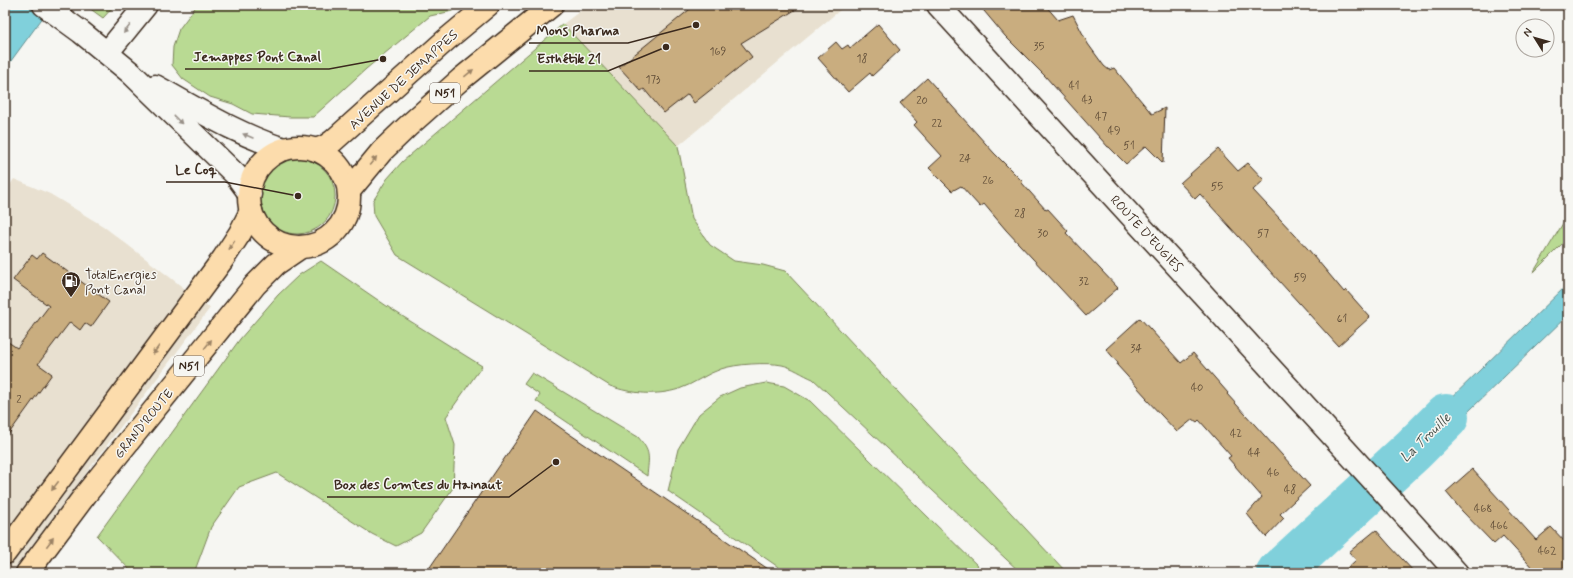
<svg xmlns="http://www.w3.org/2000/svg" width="1573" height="578" viewBox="0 0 1573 578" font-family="Mynerve,sans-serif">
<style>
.built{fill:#e8e0d0}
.green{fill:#b9da93;stroke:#7a8258}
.water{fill:#80d0db;stroke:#648e8f}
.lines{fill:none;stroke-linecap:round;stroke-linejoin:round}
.river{stroke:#80d0db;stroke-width:46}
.building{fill:#c9ad7f;stroke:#3b2a1e}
.minor-casing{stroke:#3b2a1e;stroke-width:25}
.tertiary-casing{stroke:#3b2a1e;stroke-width:25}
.primary-casing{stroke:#3b2a1e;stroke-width:25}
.minor{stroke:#f6f6f2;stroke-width:22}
.tertiary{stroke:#f6f6f2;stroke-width:22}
.primary{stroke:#fcdcac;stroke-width:22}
.oneway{fill:#989088}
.oneway2{fill:#9c8365}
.labels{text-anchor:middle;stroke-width:3;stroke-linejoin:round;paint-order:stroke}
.number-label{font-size:11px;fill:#5e4b36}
.shield{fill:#f6f6f2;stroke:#73675e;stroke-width:1}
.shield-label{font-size:12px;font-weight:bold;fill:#3b2a1e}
.street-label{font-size:13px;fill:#3b2a1e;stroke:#f6f6f2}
.poi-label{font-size:13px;fill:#3b2a1e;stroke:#f6f6f2;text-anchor:start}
.water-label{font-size:14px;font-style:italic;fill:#4c544d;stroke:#f6f6f2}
.leader{fill:none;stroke:#3b2a1e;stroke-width:1.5}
.callout-dot{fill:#3b2a1e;stroke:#f6f6f2;stroke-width:1.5}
.callout-label{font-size:14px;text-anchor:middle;font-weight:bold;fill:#3b2a1e;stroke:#f6f6f2;stroke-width:3;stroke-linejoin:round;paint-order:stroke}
</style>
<rect width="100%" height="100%" fill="#f6f6f2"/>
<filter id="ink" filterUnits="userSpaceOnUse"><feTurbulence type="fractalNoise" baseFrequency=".025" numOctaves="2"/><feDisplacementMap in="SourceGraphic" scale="8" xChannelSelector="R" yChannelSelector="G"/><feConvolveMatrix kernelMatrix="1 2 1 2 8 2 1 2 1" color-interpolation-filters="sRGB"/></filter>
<g filter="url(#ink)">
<!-- built -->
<g class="built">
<polygon points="588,5 846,5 678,146 563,24"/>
<polygon points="14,179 50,194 103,226 210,308 11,573 5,573 5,192"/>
</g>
<!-- green -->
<g class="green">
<polygon points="85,5 115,5 103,18"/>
<polygon points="197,5 460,5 452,11 430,16 366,69 313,117 290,117 252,114 233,104 210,97 183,79 172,65 173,47 179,29"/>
<path d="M563,24L678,146L692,219L710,245L734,261L763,265L785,271L1067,573H1021L813,379C803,375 792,367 782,365C767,362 735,364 721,369C706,374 694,384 679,389C657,396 632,394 610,386L397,255L374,216L373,201L387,179L402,162Z"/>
<circle cx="297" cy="196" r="38"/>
<polygon points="1568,215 1568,238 1533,273"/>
<polygon points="321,261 394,311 482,366 446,417 455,445 453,488 421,533 396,546 372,534 277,473 239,487 211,527 194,573 133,573 97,536 240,339 278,295 299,275"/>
<path d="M532,373L638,437C651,452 649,456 647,476L536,401L540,395L524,384Z"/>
<polygon points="766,383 784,386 810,401 985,573 787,573 668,491 678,449 699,414 720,397 740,388"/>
</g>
<!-- water -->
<g class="water">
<polygon points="9,5 52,5 5,69 5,10"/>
<polygon points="1568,284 1568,315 1408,470 1395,453"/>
<polygon points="1346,497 1360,513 1294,573 1265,573"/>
</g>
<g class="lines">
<!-- river -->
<polyline class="river" points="1279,573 1413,450 1446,417"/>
</g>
<!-- building -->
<g class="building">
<polygon points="695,5 803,5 741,43 752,57 694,103 688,94 664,113 644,89 641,91 619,67"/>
<polygon points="979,5 1045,5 1058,20 1073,15 1088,44 1104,66 1109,70 1114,68 1152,114 1165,108 1163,163 1146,146 1126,164 1109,147 1108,147 1045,76 1005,36"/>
<polygon points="878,24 900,50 872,76 870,73 848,92 818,58 836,42 842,49 848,45 850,48"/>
<polygon points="927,78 994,153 1023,182 1022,183 1046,210 1048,209 1068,231 1066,233 1118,288 1086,316 1006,230 984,204 980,207 961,186 952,191 929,168 942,156 914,125 917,122 900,103"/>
<polygon points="1218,149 1238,171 1248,163 1264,180 1253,190 1308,249 1344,292 1346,290 1370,317 1338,346 1200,194 1195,199 1180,183"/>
<polygon points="42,253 109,302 91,327 85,323 80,330 70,322 38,364 52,374 5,439 5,340 17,348 49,306 13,280 32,255 37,259"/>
<polygon points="1140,318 1181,363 1193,353 1228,393 1227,394 1310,486 1280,514 1284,518 1266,537 1247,514 1262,497 1228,458 1231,456 1199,420 1197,422 1193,419 1177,432 1146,399 1147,398 1117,365 1118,363 1106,349"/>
<polygon points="537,411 565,431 774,573 426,573"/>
<polygon points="1472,469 1536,540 1551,527 1568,545 1568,573 1537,573 1503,536 1494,544 1462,511 1446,492"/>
<polygon points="1376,530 1389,545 1415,573 1342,573 1356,560 1349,552"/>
</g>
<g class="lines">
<!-- minor casing -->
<g class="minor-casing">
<g id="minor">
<polyline points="938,5 1394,503 1457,573"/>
<polyline points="107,53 146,5"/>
</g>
</g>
<!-- tertiary casing -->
<g class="tertiary-casing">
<g id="tertiary">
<polyline points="44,5 81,32 131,73 236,175 250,194"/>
<path d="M155,86C197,109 238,135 284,149"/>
</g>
</g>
<!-- primary casing -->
<g class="primary-casing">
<g id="primary">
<circle cx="299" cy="197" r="50"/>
<polyline points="316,150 326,146 333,141 446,40 488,5"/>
<polyline points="349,191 382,151 407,127 461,79 552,5"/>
<polyline points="5,553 223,259 240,233 251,211"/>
<polyline points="27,573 86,494 255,285 276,264 301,247"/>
</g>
</g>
<!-- minor -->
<use href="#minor" class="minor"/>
<!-- tertiary -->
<use href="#tertiary" class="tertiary"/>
<!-- primary -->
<use href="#primary" class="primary"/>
</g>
<!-- one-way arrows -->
<defs><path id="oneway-solid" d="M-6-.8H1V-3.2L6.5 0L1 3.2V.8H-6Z"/></defs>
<g class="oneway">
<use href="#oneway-solid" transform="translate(127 29) rotate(128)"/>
<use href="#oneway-solid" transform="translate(178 120) rotate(45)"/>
<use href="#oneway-solid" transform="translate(248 136) rotate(-157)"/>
</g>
<g class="oneway2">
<use href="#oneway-solid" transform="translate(469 73) rotate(-39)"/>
<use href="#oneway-solid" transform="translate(373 161) rotate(-50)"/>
<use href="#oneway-solid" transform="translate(232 245) rotate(122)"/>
<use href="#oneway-solid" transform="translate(208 344) rotate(-51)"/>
<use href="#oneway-solid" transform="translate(156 350) rotate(126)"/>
<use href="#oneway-solid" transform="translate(55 486) rotate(127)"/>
<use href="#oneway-solid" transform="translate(50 542) rotate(-53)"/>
</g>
</g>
<!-- icons -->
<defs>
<g id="fuel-pin" transform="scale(1)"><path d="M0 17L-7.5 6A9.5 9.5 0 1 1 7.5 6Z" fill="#3b2a1e" stroke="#f6f6f2"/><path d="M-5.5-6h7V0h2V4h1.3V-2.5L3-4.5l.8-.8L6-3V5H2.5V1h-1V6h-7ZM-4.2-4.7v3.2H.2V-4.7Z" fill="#fff"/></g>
</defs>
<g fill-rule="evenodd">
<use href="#fuel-pin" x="71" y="281"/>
</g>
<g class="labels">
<!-- number labels -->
<g class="number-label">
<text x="1039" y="50">35</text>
<text x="718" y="55">169</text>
<text x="862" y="62">18</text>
<text x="653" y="83">173</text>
<text x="1074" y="89">41</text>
<text x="1087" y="103">43</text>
<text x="922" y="104">20</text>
<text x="1101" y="120">47</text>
<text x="937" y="127">22</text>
<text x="1114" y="134">49</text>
<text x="1129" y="149">51</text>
<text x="965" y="162">24</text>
<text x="988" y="184">26</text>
<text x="1217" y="190">55</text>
<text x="1020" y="217">28</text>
<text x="1043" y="237">30</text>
<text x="1263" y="237">57</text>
<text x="1300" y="281">59</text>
<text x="1084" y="285">32</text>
<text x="1342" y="322">61</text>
<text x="1136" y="352">34</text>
<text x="1197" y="391">40</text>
<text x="19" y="403">2</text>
<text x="1236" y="437">42</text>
<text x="1254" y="456">44</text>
<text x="1273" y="476">46</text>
<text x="1290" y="493">48</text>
<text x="1483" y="512">468</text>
<text x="1499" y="529">466</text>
<text x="1547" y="554">462</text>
</g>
<!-- shield labels -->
<g class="shield">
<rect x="430" y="83" width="30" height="20" rx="3"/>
<rect x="174" y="356" width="30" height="20" rx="3"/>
</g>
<g class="shield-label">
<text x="445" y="97">N51</text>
<text x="189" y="370">N51</text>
</g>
<!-- street labels -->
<g class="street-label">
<text transform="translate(403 79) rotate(-42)" y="5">AVENUE DE JEMAPPES</text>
<text transform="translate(1147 233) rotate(47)" y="5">ROUTE D'EUGIES</text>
<text transform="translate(143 423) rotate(-51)" y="5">GRAND'ROUTE</text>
</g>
<!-- poi labels -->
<g class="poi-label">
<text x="85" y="279">TotalEnergies<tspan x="85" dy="15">Pont Canal</tspan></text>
</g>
<!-- water labels -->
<g class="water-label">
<text transform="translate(1425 437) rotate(-44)" y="5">La Trouille</text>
</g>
</g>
<!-- callouts -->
<path class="leader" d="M696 25L628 43H529M383 59L329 69H185M666 47L608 71H529M298 196L225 182H166M556 462L509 497H327"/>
<g class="callout-dot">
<circle cx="696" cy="25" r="4"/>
<circle cx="383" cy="59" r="4"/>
<circle cx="666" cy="47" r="4"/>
<circle cx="298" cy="196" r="4"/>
<circle cx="556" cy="462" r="4"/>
</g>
<g class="callout-label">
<text x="578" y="35">Mons Pharma</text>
<text x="257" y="61">Jemappes Pont Canal</text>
<text x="569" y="63">Esthétik 21</text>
<text x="196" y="174">Le Coq</text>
<text x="418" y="489">Box des Comtes du Hainaut</text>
</g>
<!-- margin -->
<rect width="1573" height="578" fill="none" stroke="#f6f6f2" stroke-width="20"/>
<rect x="10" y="10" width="1553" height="558" fill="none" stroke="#3b2a1e" stroke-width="1.5" filter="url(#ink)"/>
<!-- north arrow -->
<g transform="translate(1535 38) rotate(307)"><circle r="19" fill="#f6f6f2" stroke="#aba49d"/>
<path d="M0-3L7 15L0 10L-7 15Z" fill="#3b2a1e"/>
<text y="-6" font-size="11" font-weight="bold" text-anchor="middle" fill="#3b2a1e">N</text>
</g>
</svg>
